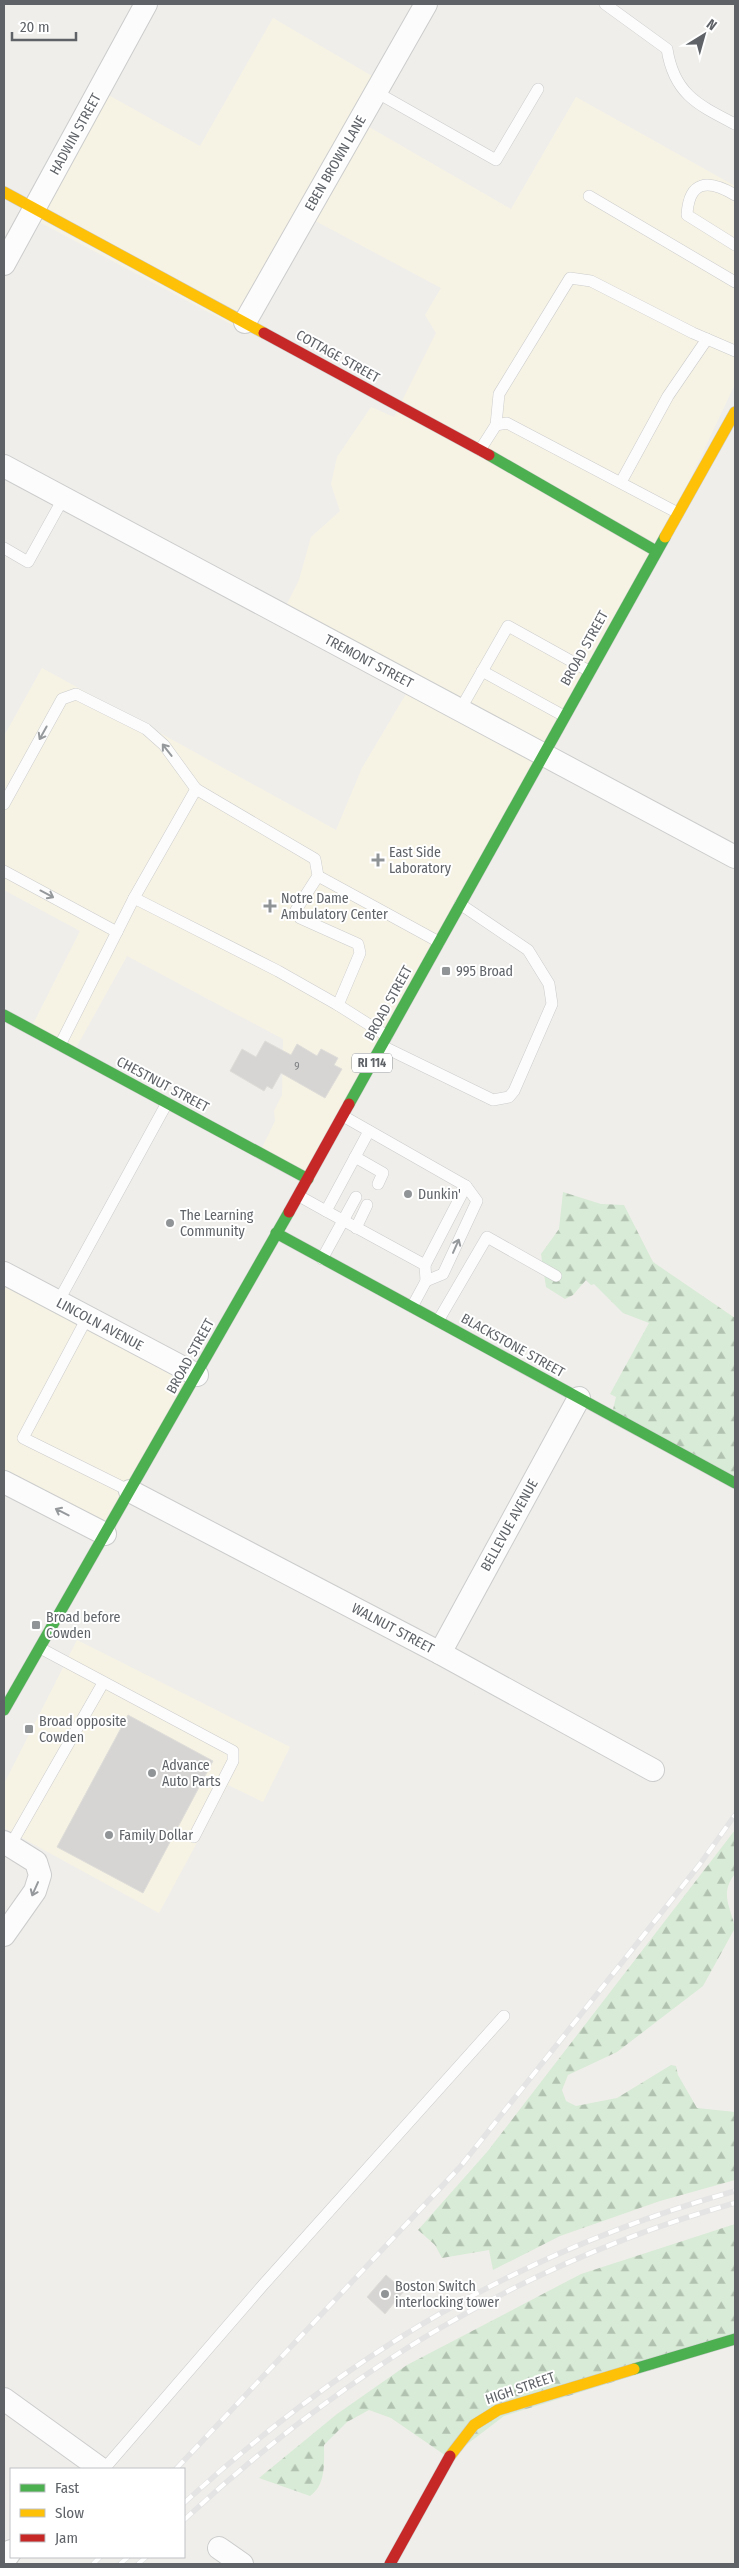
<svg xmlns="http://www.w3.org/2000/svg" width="739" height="2568" viewBox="0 0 739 2568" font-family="'Fira Sans Condensed',sans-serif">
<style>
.commercial{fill:#f7f3e4}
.forest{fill:url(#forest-firs)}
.building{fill:#d6d5d3;stroke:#deddd9}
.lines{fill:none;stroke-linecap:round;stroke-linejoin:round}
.lane-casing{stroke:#cbcccc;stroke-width:12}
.street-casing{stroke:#cbcccc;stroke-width:24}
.fast-casing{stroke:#cacacb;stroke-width:12}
.slow-casing{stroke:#cacacb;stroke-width:12}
.jam-casing{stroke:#cacacb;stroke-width:12}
.lane{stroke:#fdfcfc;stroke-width:11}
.street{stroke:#fdfcfc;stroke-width:22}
.fast{stroke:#4caf50;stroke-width:11}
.slow{stroke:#ffc107;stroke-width:11}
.jam{stroke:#c62828;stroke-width:11}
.rail-casing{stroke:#e4e4e4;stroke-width:5.5}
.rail{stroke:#fff;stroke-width:4;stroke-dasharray:11;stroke-linecap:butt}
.oneway{stroke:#96999c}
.poi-dot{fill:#919496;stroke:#fff;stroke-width:2}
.labels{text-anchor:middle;stroke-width:4;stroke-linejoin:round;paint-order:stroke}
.number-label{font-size:11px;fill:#7e8184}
.shield{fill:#fff;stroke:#8f9295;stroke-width:1}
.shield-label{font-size:12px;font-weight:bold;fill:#5f6368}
.street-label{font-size:14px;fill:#5f6368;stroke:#fff}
.poi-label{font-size:14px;fill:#5f6368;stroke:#fff;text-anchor:start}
</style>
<defs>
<pattern id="forest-firs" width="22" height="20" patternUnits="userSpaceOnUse" patternTransform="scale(1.25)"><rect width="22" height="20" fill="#d8ebd6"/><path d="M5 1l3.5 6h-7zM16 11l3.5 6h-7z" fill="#b2c2b1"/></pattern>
</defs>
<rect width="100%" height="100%" fill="#efeeea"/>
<!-- commercial -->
<g class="commercial">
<polygon points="273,18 372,76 350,116 511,209 576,97 735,186 735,384 653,558 303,1182 258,1156 275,1121 274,1111 282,1095 283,1039 127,956 71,1057 28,1034 80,931 4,890 4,736 42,668 336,830 362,768 406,694 277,624 299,580 311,537 340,511 331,484 337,457 371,407 394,417 436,333 425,315 441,288 310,218 242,330 32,218 101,91 200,146"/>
<polygon points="4,1281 187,1384 102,1537 4,1488"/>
<polygon points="77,1640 290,1747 263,1802 228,1785 159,1913 4,1828 4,1784"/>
</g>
<!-- forest -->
<g class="forest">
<polygon points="563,1192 601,1204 624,1205 653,1262 735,1318 735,1488 610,1422 616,1397 610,1394 649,1323 623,1313 594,1284 591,1285 586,1280 573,1295 565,1299 546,1287 541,1254 559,1229"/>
<path d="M735,1830V1874C719,1894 731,1907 735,1928L703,1986L617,2052L568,2075L562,2090L566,2101L576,2106L617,2098L671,2065L676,2066L678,2075L697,2108L735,2112V2180L660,2201L560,2236L493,2270L489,2250L442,2258L435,2245L418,2230L487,2152Z"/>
<path d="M735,2224V2344L504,2416L449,2458L391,2418L369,2410L347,2422L324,2445C324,2464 326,2485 310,2496L259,2478L337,2414L407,2365L581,2274Z"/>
</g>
<!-- building -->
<g class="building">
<polygon points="265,1041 291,1055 297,1044 317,1056 321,1049 338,1058 334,1065 342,1069 325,1098 281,1073 272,1089 267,1086 264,1091 230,1071 242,1049 256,1057"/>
<polygon points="128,1715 213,1761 143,1893 57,1847"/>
<polygon points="386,2275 404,2291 385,2314 367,2297"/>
</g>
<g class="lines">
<!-- lane casing -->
<g class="lane-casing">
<g id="lane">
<path d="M605,4L667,49C674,94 698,105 735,124"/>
<polyline points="376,92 496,160 538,89"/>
<path d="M735,195C708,179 689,180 687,215L735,245"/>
<polyline points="589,196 735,282"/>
<polyline points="496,425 499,394 570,278 591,281 693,333 735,351"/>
<polyline points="480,450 496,425 507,423 678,513"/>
<polyline points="621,482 668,396 707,339"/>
<polyline points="4,548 28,562 64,497"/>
<polyline points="482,671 564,716"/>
<polyline points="460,710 508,626 589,671"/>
<polyline points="4,804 62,699 76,694 146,729 164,745 196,789"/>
<polyline points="4,871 117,932"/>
<polyline points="318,876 439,942"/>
<polyline points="134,898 278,971 338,1005"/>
<polyline points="60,1045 134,898 196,789 315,859 318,876 296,910 300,918 358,944 360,953 338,1005 387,1036"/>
<polyline points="382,1046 493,1100 509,1097 514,1091 552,1004 549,984 528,950 460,904"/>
<polyline points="343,1116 466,1186 477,1201 443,1274 426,1281"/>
<polyline points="369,1131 326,1211 425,1265"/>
<polyline points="355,1157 383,1173 378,1184"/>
<polyline points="299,1196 326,1211"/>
<polyline points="356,1228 367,1205"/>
<polyline points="322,1259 356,1197"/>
<polyline points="58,1302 167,1103"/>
<polyline points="412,1307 426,1281 425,1265 466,1186"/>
<polyline points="88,1316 23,1438 130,1491"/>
<polyline points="438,1321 487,1237 556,1276"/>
<polyline points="40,1648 233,1751 233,1761 194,1837"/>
<polyline points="10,1846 103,1683"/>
<polyline points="104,2469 263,2285 504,2016"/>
</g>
</g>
<!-- street casing -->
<g class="street-casing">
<g id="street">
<polyline points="4,264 146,4"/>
<polyline points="245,322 426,4"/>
<polyline points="4,466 735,857"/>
<polyline points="4,1273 197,1375"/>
<polyline points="4,1482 105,1534"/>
<polyline points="130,1491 440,1653 653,1770"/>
<polyline points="440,1653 579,1398"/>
<polyline points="4,1842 36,1862 40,1875 35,1891 4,1935"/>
<polyline points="4,2399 101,2469"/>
<polyline points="219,2548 242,2564"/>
<polyline points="4,2561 11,2551"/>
</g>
</g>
<!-- fast casing -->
<g class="fast-casing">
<g id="fast">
<polyline points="489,455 656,551"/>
<polyline points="4,1015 308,1179"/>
<polyline points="349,1104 665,537"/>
<polyline points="276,1233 735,1483"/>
<polyline points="4,1710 289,1212"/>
<polyline points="634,2369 735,2339"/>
</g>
</g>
<!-- slow casing -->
<g class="slow-casing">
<g id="slow">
<polyline points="4,192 264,333"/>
<polyline points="665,537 735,412"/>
<polyline points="450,2456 474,2425 498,2410 634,2369"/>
</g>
</g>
<!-- jam casing -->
<g class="jam-casing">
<g id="jam">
<polyline points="264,333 489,455"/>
<polyline points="289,1212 349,1104"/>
<polyline points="390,2564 450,2456"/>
</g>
</g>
<!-- lane -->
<use href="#lane" class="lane"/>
<!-- street -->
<use href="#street" class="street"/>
<!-- fast -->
<use href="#fast" class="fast"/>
<!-- slow -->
<use href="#slow" class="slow"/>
<!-- jam -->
<use href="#jam" class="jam"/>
<!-- rail casing -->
<g class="rail-casing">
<g id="rail">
<polyline points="176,2469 460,2167 700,1864 735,1815"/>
<path d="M184,2503C349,2353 520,2251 735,2191"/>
<path d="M184,2520C344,2372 523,2262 735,2203"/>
<polyline points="93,2564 100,2557"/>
<polyline points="120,2564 128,2557"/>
<polyline points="138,2564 146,2557"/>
</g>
</g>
<!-- rail -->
<use href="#rail" class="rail"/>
</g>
<!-- one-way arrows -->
<defs><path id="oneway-shaft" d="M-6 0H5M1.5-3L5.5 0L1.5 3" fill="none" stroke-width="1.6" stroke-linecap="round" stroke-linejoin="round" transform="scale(1.25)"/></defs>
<g class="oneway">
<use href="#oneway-shaft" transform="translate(43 733) rotate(119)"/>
<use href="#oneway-shaft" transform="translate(167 750) rotate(-128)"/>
<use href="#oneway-shaft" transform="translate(47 894) rotate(28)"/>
<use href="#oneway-shaft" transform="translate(456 1246) rotate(-66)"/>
<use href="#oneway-shaft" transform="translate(62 1512) rotate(-153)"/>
<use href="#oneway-shaft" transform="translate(35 1889) rotate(114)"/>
</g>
<!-- markers -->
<g class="poi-dot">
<path d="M375.5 852.5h5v5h5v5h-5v5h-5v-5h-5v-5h5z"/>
<path d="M267.5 898.5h5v5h5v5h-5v5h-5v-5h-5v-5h5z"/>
<rect x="441" y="966" width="10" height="10" rx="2.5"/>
<circle cx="408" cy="1194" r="5"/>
<circle cx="170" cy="1223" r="5"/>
<rect x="31" y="1620" width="10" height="10" rx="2.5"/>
<rect x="24" y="1724" width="10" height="10" rx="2.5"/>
<circle cx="152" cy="1773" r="5"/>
<circle cx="109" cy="1835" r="5"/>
<circle cx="385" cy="2294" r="5"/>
</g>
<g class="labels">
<!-- number labels -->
<g class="number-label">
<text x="297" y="1070">9</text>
</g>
<!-- shield labels -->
<rect class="shield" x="352" y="1053.5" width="40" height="19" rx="4"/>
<g class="shield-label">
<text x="372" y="1067">RI 114</text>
</g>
<!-- street labels -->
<g class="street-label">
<text transform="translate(75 134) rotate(-61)" y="5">HADWIN STREET</text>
<text transform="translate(335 163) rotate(-60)" y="5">EBEN BROWN LANE</text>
<text transform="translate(338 356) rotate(29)" y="5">COTTAGE STREET</text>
<text transform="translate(584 648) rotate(-61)" y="5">BROAD STREET</text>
<text transform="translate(369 661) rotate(28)" y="5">TREMONT STREET</text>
<text transform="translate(388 1003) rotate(-61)" y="5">BROAD STREET</text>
<text transform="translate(163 1084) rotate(28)" y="5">CHESTNUT STREET</text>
<text transform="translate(100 1324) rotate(28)" y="5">LINCOLN AVENUE</text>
<text transform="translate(513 1345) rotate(29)" y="5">BLACKSTONE STREET</text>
<text transform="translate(190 1356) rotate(-61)" y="5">BROAD STREET</text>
<text transform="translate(509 1525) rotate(-61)" y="5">BELLEVUE AVENUE</text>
<text transform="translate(393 1628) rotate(28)" y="5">WALNUT STREET</text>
<text transform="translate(520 2388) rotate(-19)" y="5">HIGH STREET</text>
</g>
<!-- poi labels -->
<g class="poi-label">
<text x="389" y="857">East Side<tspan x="389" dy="16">Laboratory</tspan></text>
<text x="281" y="903">Notre Dame<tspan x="281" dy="16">Ambulatory Center</tspan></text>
<text x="456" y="976">995 Broad</text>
<text x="418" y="1199">Dunkin'</text>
<text x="180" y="1220">The Learning<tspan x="180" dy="16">Community</tspan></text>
<text x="46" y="1622">Broad before<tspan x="46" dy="16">Cowden</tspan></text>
<text x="39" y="1726">Broad opposite<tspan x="39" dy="16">Cowden</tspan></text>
<text x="162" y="1770">Advance<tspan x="162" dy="16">Auto Parts</tspan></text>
<text x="119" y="1840">Family Dollar</text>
<text x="395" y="2291">Boston Switch<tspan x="395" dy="16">interlocking tower</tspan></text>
</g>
</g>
<!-- border -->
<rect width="739" height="2568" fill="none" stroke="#5f6368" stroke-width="10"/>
<!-- legend -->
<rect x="10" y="2468" width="175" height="90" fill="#ffffff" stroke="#bfc1c3"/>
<rect x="20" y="2484" width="25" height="8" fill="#4caf50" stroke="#bfc1c3"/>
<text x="55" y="2493" font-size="15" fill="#5f6368">Fast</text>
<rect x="20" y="2509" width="25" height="8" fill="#ffc107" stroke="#bfc1c3"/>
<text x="55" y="2518" font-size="15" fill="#5f6368">Slow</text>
<rect x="20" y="2534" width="25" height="8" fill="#c62828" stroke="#bfc1c3"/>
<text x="55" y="2543" font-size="15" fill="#5f6368">Jam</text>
<!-- north arrow -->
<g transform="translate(704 35) rotate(37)" stroke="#ffffff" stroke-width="4" paint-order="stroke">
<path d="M0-4L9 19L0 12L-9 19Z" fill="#5f6368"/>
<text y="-8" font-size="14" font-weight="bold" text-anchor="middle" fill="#5f6368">N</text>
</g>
<!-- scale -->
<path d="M12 32v8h64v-8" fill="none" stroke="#5f6368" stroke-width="2.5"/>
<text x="20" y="32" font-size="15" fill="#5f6368" stroke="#ffffff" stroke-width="4" paint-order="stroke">20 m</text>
</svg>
